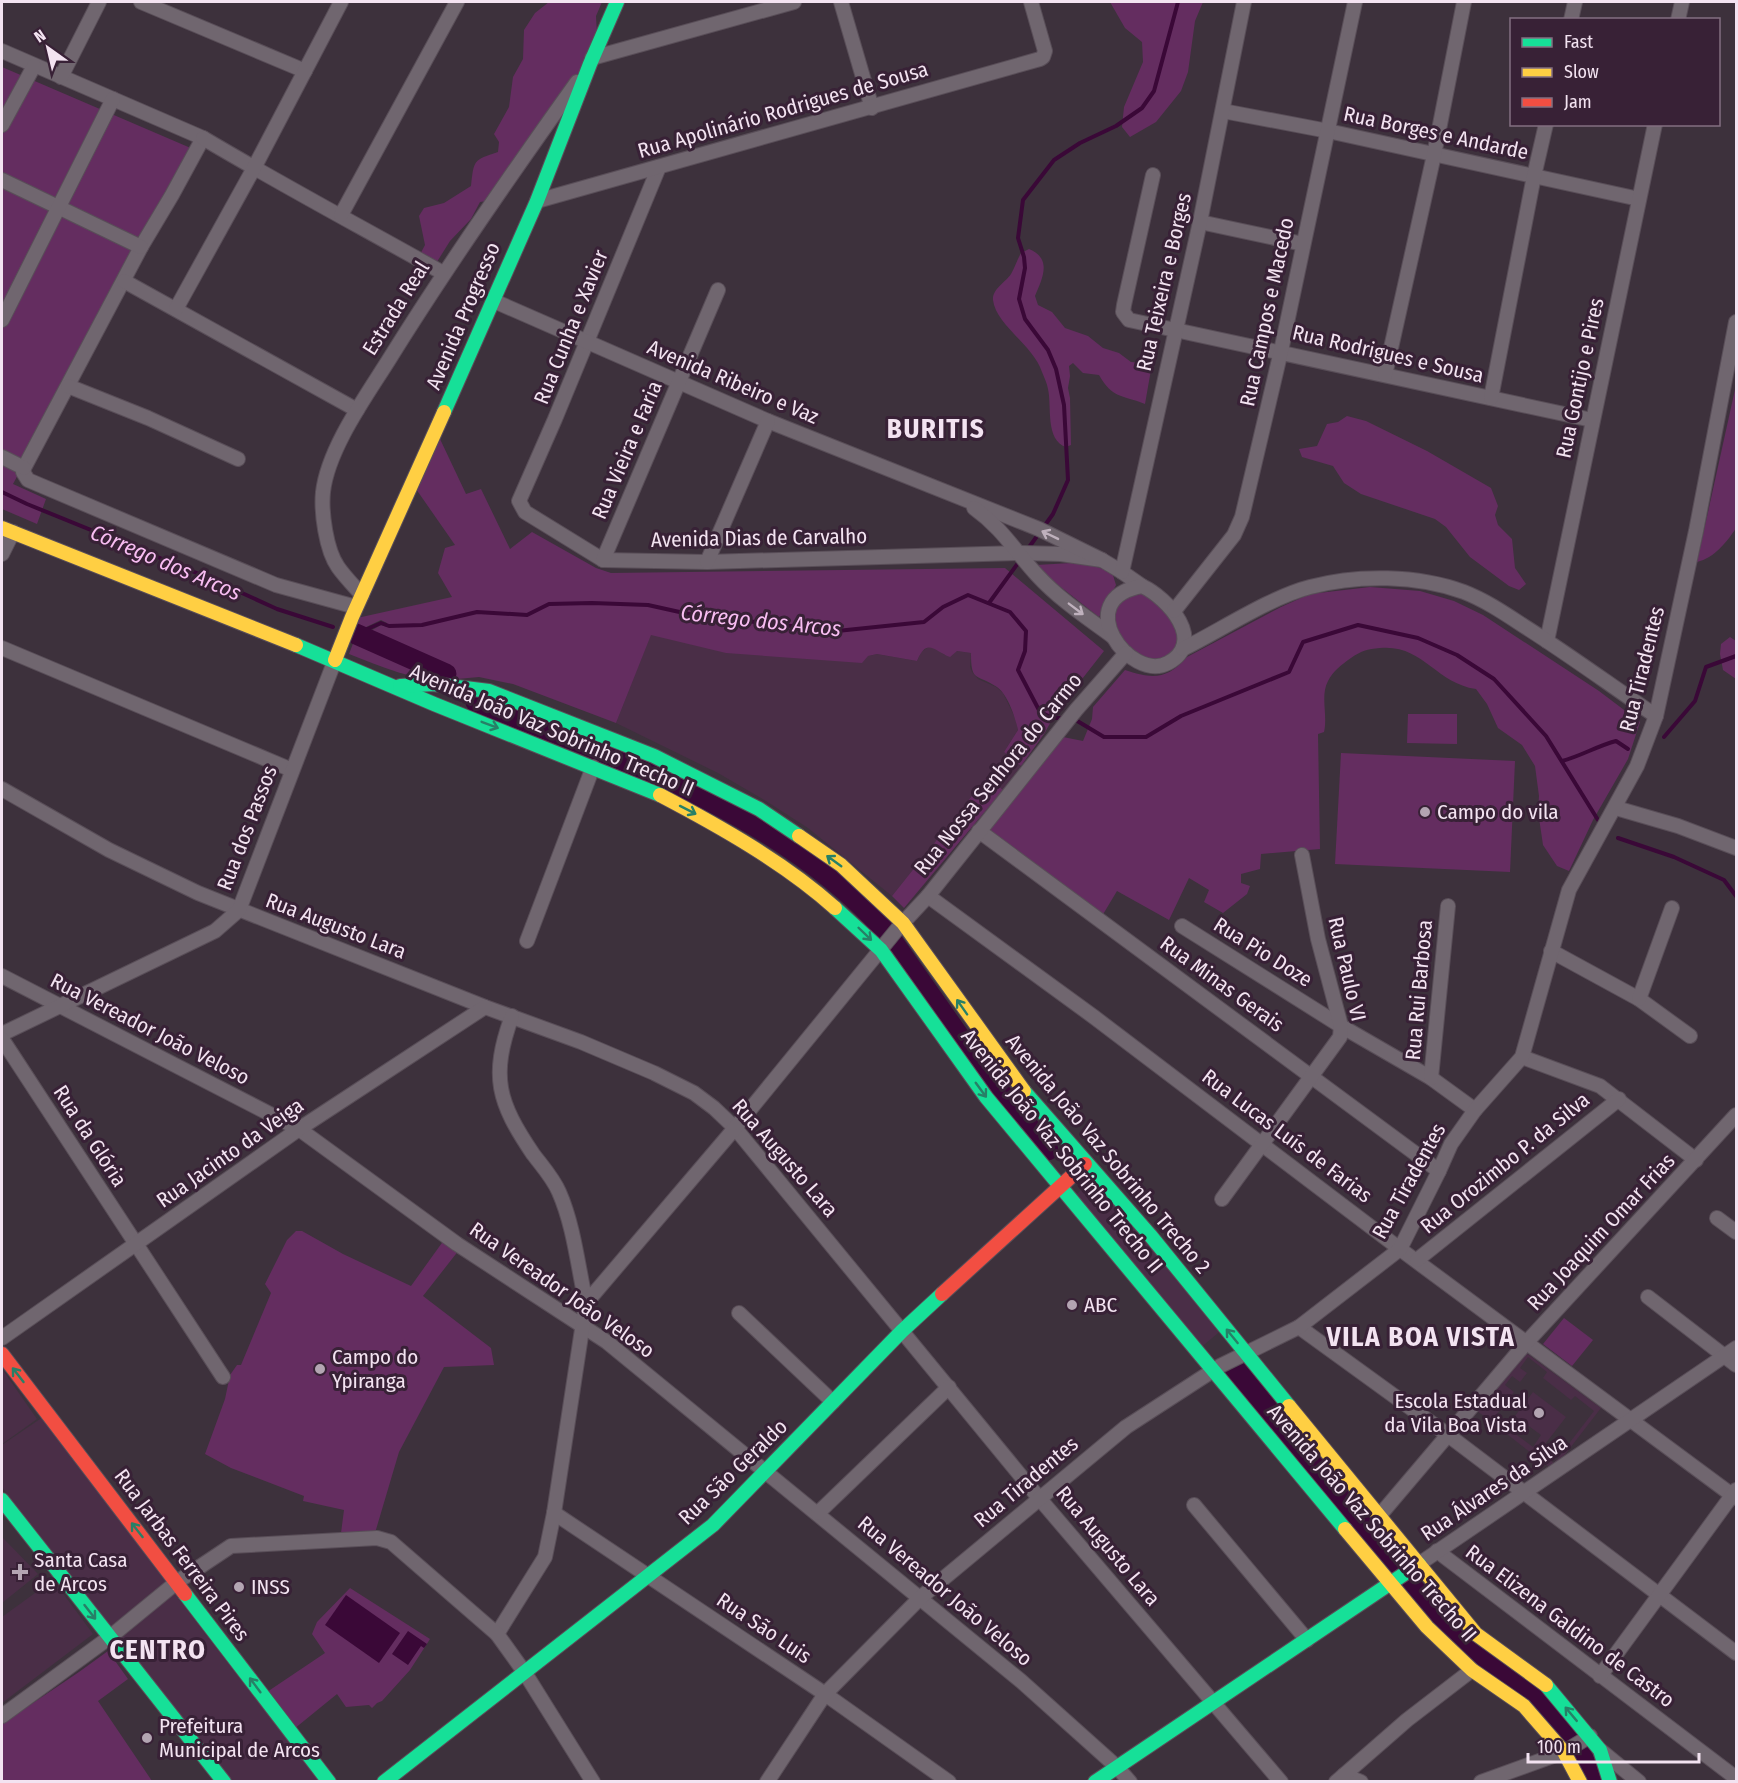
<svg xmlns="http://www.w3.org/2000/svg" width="1738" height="1783" viewBox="0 0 1738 1783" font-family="'Fira Sans Condensed',sans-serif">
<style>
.built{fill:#4a2e47;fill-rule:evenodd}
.green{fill:#642d60}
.water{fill:#3a0837}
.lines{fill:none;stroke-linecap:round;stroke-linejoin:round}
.stream{stroke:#3a0837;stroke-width:4}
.river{stroke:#3a0837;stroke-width:21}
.street-casing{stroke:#594e58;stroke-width:16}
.fast-casing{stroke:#594e58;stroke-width:16}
.slow-casing{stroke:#594e58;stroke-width:16}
.jam-casing{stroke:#594e58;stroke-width:16}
.street{stroke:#70666f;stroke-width:14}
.fast{stroke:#16e098;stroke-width:14}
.slow{stroke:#ffcf43;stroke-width:14}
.jam{stroke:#f24e42;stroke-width:14}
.oneway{stroke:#bfb1bd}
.oneway2{stroke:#278067}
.poi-dot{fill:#b3a5b2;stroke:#382136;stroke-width:2}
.labels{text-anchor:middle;stroke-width:6;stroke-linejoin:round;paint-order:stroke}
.street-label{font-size:21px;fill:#f3e3f1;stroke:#382136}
.poi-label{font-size:21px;fill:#f3e3f1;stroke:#382136;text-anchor:start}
.water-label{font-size:22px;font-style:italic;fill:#f8bdf2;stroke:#382136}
.district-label{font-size:27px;font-weight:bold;letter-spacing:1.5px;fill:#f3e3f1;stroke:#382136}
</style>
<rect width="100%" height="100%" fill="#3d313c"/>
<!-- built -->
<g class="built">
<polygon points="651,634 868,656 877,654 917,661 921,652 929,647 933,647 945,655 957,651 971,653 970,667 972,672 978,679 996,687 1003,693 1016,720 1018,730 1004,752 1021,766 1003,790 987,777 892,896 808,828 766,801 718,773 616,723"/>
<polygon points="1096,1175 1225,1327 1198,1350 1072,1199"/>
<path d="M1525,1352L1601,1408L1553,1470L1476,1410ZM1528,1357L1547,1372L1543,1378L1571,1400L1575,1396L1594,1411L1554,1463L1539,1452L1566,1417L1533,1392L1515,1416L1541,1435L1533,1447L1494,1418L1514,1392L1505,1385L1512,1376L1520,1382L1527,1373L1520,1368Z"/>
<polygon points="2,1369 37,1419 2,1444"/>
<polygon points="43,1417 166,1582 111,1626 2,1487 2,1445"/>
<polygon points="3,1538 38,1574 2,1603 2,1540"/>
<polygon points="53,1580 93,1634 2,1703 2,1617"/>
<polygon points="174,1593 319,1781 229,1781 117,1637"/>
</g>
<!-- green -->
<g class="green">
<path d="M549,2H602L596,16L597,35L592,58L492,200L480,202L471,219L450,241L435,265L427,271L418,272L416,262L425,245L419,216L424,208L444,203L471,186C474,160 473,160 498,152L499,142L494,134L509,107L513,77L523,59L524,30L535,13Z"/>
<polygon points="1110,2 1203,2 1195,21 1188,72 1181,91 1156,122 1130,137 1122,127 1124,107 1143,62 1142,42 1125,28"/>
<polygon points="2,67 193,149 13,484 46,499 37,524 2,509"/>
<path d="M1029,249C1053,259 1042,279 1035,296L1038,305L1052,312L1065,328L1088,336L1103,348L1119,353L1131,362L1152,364L1145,404C1120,394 1113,399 1099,375L1083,373L1073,363L1069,366L1070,376L1068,388L1070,398L1071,445L1066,447C1045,440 1052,407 1048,389C1047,383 1044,377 1042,372C1033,345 996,325 993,300C992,289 1006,282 1011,274C1015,267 1017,260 1021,253Z"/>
<path d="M1736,385V528C1727,542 1714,558 1697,562Z"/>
<polygon points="1347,416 1366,421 1427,451 1491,488 1498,506 1495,515 1498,525 1512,539 1515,568 1526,584 1519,590 1509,586 1470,557 1446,527 1435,519 1361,494 1344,483 1333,466 1302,457 1299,449 1317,446 1327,424 1338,422"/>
<path d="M440,439L466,494L481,489L510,549L532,532L596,568L611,573L1005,568L1104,651L1057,711L1044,734L1021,766L1004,752L1018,730C1015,717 1008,695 997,687C976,673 971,683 971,653L957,651L950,657C934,651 927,637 917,661L877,654L868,656L862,663L726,653L651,635L616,723L513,684L479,677L457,679C431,657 399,646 367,633L381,625L387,627V623L381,620L364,628L354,626L357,618L452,597L438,573L445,548L455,545L416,489Z"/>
<polygon points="1071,563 1088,564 1112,572 1116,585 1099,617 1039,570 1036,565"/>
<path d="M1370,587L1420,591L1454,601L1483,615L1599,691L1640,722L1628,759L1593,820L1569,871L1557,866L1543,845L1538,811L1539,796L1535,766L1522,745L1498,728L1487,704L1476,689C1435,683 1423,644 1380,648C1367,649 1361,651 1351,658C1341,665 1333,671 1328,681C1320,696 1328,715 1324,732L1318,734L1320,849L1261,854L1260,869L1241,874V883L1250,886L1247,894L1223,913L1204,902L1209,890L1189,878L1169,920L1117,891L1102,916L985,830L1063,737L1083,741L1092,719L1093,707L1125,670C1152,679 1167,680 1187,657L1281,607L1310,594Z"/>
<path d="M1139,592C1156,601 1189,623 1176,647C1174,651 1169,655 1167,658L1145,660C1119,640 1095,609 1139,592Z"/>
<polygon points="1730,637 1736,641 1736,679 1723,670 1720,654 1721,644"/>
<path d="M354,641L441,675L449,682C414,680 381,667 349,654Z"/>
<polygon points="1408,714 1457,714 1457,744 1407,743"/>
<polygon points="1341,753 1515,761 1510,872 1335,864"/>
<polygon points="987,777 1003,790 904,908 892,896"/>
<polygon points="296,1231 302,1231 343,1254 411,1286 444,1240 459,1250 423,1296 491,1348 494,1365 444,1367 399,1452 375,1533 341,1533 344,1510 303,1501 304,1496 231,1468 205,1454 225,1399 230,1375 237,1365 241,1365 271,1293 265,1284 287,1240"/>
<polygon points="1564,1318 1593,1340 1572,1366 1543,1344"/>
<polygon points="350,1588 430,1639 410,1670 382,1701 377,1703 372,1708 369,1705 346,1707 337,1694 294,1729 267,1692 325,1653 312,1634 317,1622"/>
<polygon points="108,1651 128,1679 98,1701 152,1781 2,1782 2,1724 79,1672"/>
</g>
<!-- water -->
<g class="water">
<polygon points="346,1595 400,1633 379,1663 325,1625"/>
<polygon points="408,1631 427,1644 424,1648 421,1646 408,1665 392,1654"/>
</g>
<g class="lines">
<!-- stream -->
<g class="stream">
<polyline points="2,492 27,504 209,578 277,609 333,627"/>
<polyline points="1027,550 1053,514 1068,480 1064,405 1056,369 1048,350 1025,319 1019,299 1025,268 1024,257 1018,238 1023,200 1054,160 1080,143 1116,126 1142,108 1154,91 1178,2"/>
<polyline points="989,603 1021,559"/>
<polyline points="356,634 381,623 389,626 422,625 477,612 527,615 549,604 592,603 648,605 693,615 837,631 924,622 943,607 968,595 1010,612 1026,631 1025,651 1018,670 1040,712 1053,718 1063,718"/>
<polyline points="1074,719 1104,737 1146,737 1181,716 1289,672 1303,642 1358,625 1418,638 1457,655 1494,679 1546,736 1598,820"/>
<polyline points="1664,737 1695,701 1706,667 1736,656"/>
<path d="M1562,761C1581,756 1597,746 1616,741L1628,749"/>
<polyline points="1618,838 1674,857 1724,880 1736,896"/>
</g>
<!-- river -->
<g class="river">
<polyline points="356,634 446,674"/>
<path d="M476,702C615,756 781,814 883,928L989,1079L1048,1150"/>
<polyline points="1235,1369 1392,1562"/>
<path d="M1412,1586C1428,1606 1443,1629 1462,1646C1479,1662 1501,1670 1520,1683C1550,1703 1580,1750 1595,1782"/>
</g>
<!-- street casing -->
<g class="street-casing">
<g id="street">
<polyline points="141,2 305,71"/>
<polyline points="841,2 872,108"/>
<polyline points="1571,20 1575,2"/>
<polyline points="1678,20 1682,2"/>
<polyline points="2,51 203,138 172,195 141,247 24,468 23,472 28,480 276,585 356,607"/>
<polyline points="592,58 794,2"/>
<polyline points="61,77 99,2"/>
<polyline points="1223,111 1328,131 1639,199"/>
<polyline points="2,125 34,66"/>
<path d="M203,138C282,185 363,228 443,273"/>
<polyline points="659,167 555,419 519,501 525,512 603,560 707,562 1021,553 1061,554 1102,560"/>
<polyline points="1153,175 1124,305 1123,312 1129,320 1592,420"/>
<polyline points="2,180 141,247"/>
<polyline points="537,201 1040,59 1043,57 1045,51 1031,2"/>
<polyline points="341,215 457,2"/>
<polyline points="1200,222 1303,244"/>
<polyline points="124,281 357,410"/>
<polyline points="494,301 768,421 1039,529 1102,560 1122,572 1142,586"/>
<polyline points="176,309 254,168 341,2"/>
<polyline points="2,320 113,99"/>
<polyline points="1385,375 1434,155 1464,2"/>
<polyline points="68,386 148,418 238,459"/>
<polyline points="1491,398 1534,176 1546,124"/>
<polyline points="2,457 24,468"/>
<path d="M974,508C1002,528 1015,551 1037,575C1059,599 1086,617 1112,636"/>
<polyline points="2,554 13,532"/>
<polyline points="603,560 718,290"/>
<polyline points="707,562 768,421"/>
<polyline points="1122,572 1200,222 1244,2"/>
<path d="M1142,586C1168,598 1207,642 1168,663C1130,683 1069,599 1142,586Z"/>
<path d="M362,595C354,586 345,577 338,567C326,550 321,512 323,492C328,448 367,395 390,358C449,263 512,173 577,82"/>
<polyline points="1174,611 1234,535 1242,517 1281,351 1355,2"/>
<polyline points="1547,641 1655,124"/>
<polyline points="2,648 292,770"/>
<path d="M1183,649C1221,630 1271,597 1310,587C1358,574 1418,575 1464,592C1487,601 1507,615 1527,628C1571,656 1613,687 1656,716"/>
<polyline points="2,789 109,850 198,893 485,1007 581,1042 654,1073 694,1093 714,1108 735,1128 1039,1498 1281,1782"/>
<polyline points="1616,808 1678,826 1736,848"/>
<polyline points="979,831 1439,1171"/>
<polyline points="928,896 1094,1017 1400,1249 1736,1498"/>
<polyline points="1182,926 1341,1026 1431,1078 1475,1110"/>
<polyline points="527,941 593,767"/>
<polyline points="1551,951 1639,999 1690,1036"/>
<polyline points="2,976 299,1129 457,1244 607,1342 1021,1681 1117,1767 1130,1782"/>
<polyline points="1639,999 1672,908"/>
<path d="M512,1016C490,1077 498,1102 533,1154C542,1166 553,1178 559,1192C574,1226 578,1267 586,1303"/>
<polyline points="2,1034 215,931 239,910 335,660"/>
<polyline points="2,1039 223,1377"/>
<polyline points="1522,1057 1600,1086 1696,1160"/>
<polyline points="1431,1078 1448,906"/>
<polyline points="1222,1199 1340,1037 1341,1026 1318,939 1302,855"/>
<polyline points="1717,1218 1736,1232"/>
<polyline points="1417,1260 1619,1099"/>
<polyline points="1648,1297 1736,1365"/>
<polyline points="739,1313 833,1402"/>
<polyline points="1299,1327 1448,1435 1736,1653"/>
<polyline points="2,1338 299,1129 485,1007"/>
<polyline points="1194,1505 1307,1640"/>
<polyline points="554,1513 825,1694 949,1782"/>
<polyline points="818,1513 949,1387"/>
<polyline points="1380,1515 1526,1343 1736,1115"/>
<polyline points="1437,1551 1736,1778"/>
<polyline points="1419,1564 1736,1348"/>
<polyline points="497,1634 545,1557 554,1513 586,1303 735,1128 899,927 928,896 1076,710 1126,653"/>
<polyline points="1600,1676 1736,1490"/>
<polyline points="2,1716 110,1637 177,1582 231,1546 377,1538 391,1542 497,1634 525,1673 593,1782"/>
<polyline points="1600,1750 1639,1782"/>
<polyline points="1344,1775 1361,1782"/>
<polyline points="767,1782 825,1694 920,1598 1126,1427 1220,1366 1299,1327 1400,1249 1439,1171 1451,1144 1475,1110 1522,1057 1569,890 1637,766 1656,716 1696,531 1736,322"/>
<polyline points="1336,1782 1407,1720 1472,1670"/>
<polyline points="1481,1782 1564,1752 1590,1736"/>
</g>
</g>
<!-- fast casing -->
<g class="fast-casing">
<g id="fast">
<polyline points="444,412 537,201 590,64 617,2"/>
<polyline points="296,645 434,704 660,795"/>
<polyline points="400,686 433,684 489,691 654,756 759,809 799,836"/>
<polyline points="835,908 881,950 986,1097 1345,1529"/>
<polyline points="1024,1091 1150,1235 1289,1406"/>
<polyline points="2,1500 224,1782"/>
<polyline points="185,1594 329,1782"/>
<polyline points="1546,1685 1600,1750 1610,1782"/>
<polyline points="384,1782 713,1525 902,1331 942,1294"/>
<polyline points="1095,1782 1419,1564"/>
</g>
</g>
<!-- slow casing -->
<g class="slow-casing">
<g id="slow">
<polyline points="2,528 296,645"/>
<polyline points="335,660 352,617 444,412"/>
<path d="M660,795C719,826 785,863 835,908"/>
<polyline points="799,836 841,865 903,923 1024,1091"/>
<polyline points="1289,1406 1476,1634 1546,1685"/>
<polyline points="1345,1529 1427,1627 1472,1670 1524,1706 1564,1752 1580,1782"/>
</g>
</g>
<!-- jam casing -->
<g class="jam-casing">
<g id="jam">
<polyline points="942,1294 1085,1164"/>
<polyline points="2,1354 185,1594"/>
</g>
</g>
<!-- street -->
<use href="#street" class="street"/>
<!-- fast -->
<use href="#fast" class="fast"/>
<!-- slow -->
<use href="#slow" class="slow"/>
<!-- jam -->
<use href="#jam" class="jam"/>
</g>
<!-- one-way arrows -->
<defs><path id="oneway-shaft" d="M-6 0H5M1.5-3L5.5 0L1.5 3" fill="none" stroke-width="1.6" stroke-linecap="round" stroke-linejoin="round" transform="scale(1.5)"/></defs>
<g class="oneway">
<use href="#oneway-shaft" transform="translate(1050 535) rotate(-154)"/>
<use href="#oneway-shaft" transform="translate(1076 609) rotate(37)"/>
</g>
<g class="oneway2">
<use href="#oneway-shaft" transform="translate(490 725) rotate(21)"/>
<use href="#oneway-shaft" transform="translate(688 810) rotate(27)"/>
<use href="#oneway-shaft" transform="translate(834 861) rotate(-144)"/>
<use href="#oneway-shaft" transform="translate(865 934) rotate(44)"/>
<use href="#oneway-shaft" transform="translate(962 1007) rotate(-125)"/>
<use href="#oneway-shaft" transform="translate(981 1090) rotate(54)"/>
<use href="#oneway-shaft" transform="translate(1232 1336) rotate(-129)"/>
<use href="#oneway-shaft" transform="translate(18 1375) rotate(-128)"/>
<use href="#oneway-shaft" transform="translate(137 1530) rotate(-128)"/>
<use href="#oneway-shaft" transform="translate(90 1612) rotate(52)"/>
<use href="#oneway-shaft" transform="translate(255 1685) rotate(-127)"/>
<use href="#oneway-shaft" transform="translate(1571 1714) rotate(-130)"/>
</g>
<!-- markers -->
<g class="poi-dot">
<circle cx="1425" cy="812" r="6"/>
<circle cx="1072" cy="1305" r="6"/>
<circle cx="320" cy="1369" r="6"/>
<circle cx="1539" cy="1413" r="6"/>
<path d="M17 1563h6v6h6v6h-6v6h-6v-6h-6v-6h6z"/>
<circle cx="239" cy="1587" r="6"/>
<circle cx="147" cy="1738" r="6"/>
</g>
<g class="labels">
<!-- street labels -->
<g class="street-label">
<text transform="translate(783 110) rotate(-16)" y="7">Rua Apolinário Rodrigues de Sousa</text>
<text transform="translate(1436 133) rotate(12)" y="7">Rua Borges e Andarde</text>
<text transform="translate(1164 282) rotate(-77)" y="7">Rua Teixeira e Borges</text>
<text transform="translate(396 308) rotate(-58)" y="7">Estrada Real</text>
<text transform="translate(1267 312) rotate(-78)" y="7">Rua Campos e Macedo</text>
<text transform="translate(463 316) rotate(-67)" y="7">Avenida Progresso</text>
<text transform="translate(571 327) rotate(-68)" y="7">Rua Cunha e Xavier</text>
<text transform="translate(1388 354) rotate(13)" y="7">Rua Rodrigues e Sousa</text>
<text transform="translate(1580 378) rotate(-78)" y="7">Rua Gontijo e Pires</text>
<text transform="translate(733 382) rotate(23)" y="7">Avenida Ribeiro e Vaz</text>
<text transform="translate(627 450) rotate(-67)" y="7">Rua Vieira e Faria</text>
<text transform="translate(759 538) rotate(-1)" y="7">Avenida Dias de Carvalho</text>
<text transform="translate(1642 669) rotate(-76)" y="7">Rua Tiradentes</text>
<text transform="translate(552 730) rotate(23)" y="7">Avenida João Vaz Sobrinho Trecho II</text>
<text transform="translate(998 774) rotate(-51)" y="7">Rua Nossa Senhora do Carmo</text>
<text transform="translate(247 828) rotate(-69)" y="7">Rua dos Passos</text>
<text transform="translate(336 926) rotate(21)" y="7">Rua Augusto Lara</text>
<text transform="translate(1263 952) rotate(32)" y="7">Rua Pio Doze</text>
<text transform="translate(1347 969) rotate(77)" y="7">Rua Paulo VI</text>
<text transform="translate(1222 984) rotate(36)" y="7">Rua Minas Gerais</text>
<text transform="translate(1419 990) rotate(-85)" y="7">Rua Rui Barbosa</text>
<text transform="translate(150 1029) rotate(27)" y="7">Rua Vereador João Veloso</text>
<text transform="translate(90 1136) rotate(57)" y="7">Rua da Glória</text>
<text transform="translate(1287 1136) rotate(37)" y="7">Rua Lucas Luís de Farias</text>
<text transform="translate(1062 1151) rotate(51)" y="7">Avenida João Vaz Sobrinho Trecho II</text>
<text transform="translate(230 1153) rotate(-35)" y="7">Rua Jacinto da Veiga</text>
<text transform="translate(1108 1154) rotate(50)" y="7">Avenida João Vaz Sobrinho Trecho 2</text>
<text transform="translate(785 1158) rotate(49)" y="7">Rua Augusto Lara</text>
<text transform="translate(1505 1163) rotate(-39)" y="7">Rua Orozimbo P. da Silva</text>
<text transform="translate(1409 1181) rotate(-61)" y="7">Rua Tiradentes</text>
<text transform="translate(1601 1232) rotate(-47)" y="7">Rua Joaquim Omar Frias</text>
<text transform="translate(562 1290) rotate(35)" y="7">Rua Vereador João Veloso</text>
<text transform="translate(733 1472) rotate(-44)" y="7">Rua São Geraldo</text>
<text transform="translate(1026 1482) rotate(-40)" y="7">Rua Tiradentes</text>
<text transform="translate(1494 1488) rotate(-34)" y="7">Rua Álvares da Silva</text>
<text transform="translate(1372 1523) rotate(49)" y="7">Avenida João Vaz Sobrinho Trecho II</text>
<text transform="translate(1108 1546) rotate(50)" y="7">Rua Augusto Lara</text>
<text transform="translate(182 1555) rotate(53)" y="7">Rua Jarbas Ferreira Pires</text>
<text transform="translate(945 1591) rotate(40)" y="7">Rua Vereador João Veloso</text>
<text transform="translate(1570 1626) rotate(37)" y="7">Rua Elizena Galdino de Castro</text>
<text transform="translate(764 1628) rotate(34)" y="7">Rua São Luis</text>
</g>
<!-- poi labels -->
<g class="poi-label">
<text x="1437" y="819">Campo do vila</text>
<text x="1084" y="1312">ABC</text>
<text x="332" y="1364">Campo do<tspan x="332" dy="24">Ypiranga</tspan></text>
<text x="1527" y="1408" text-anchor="end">Escola Estadual<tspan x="1527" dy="24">da Vila Boa Vista</tspan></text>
<text x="34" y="1567">Santa Casa<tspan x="34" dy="24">de Arcos</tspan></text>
<text x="251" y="1594">INSS</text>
<text x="159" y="1733">Prefeitura<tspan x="159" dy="24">Municipal de Arcos</tspan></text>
</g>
<!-- water labels -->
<g class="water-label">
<text transform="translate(166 562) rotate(23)" y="8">Córrego dos Arcos</text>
<text transform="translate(761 620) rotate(6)" y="8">Córrego dos Arcos</text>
</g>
<!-- district labels -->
<g class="district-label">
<text x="936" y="438">BURITIS</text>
<text x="1421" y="1346">VILA BOA VISTA</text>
<text x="158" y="1659">CENTRO</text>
</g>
</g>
<!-- border -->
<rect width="1738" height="1783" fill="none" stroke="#f3e3f1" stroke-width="6"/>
<!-- legend -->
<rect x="1510" y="18" width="210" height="108" fill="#382136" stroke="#836f81" stroke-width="1.5"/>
<rect x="1522" y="38" width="30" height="9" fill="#16e098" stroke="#836f81" stroke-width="1.5"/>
<text x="1564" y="48" font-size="18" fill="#f3e3f1">Fast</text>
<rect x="1522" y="68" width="30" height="9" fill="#ffcf43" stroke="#836f81" stroke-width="1.5"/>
<text x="1564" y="78" font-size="18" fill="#f3e3f1">Slow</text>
<rect x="1522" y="98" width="30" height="9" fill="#f24e42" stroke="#836f81" stroke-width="1.5"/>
<text x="1564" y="108" font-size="18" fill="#f3e3f1">Jam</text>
<!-- north arrow -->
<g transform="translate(48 48) rotate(326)" stroke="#382136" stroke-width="4.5" paint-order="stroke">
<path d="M0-4.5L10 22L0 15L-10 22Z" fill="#f3e3f1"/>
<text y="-9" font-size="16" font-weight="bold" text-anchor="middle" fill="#f3e3f1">N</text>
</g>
<!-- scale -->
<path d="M1528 1753v9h171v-9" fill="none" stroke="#f3e3f1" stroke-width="3"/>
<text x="1537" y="1753" font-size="18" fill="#f3e3f1" stroke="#382136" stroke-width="4.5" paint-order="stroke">100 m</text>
</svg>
